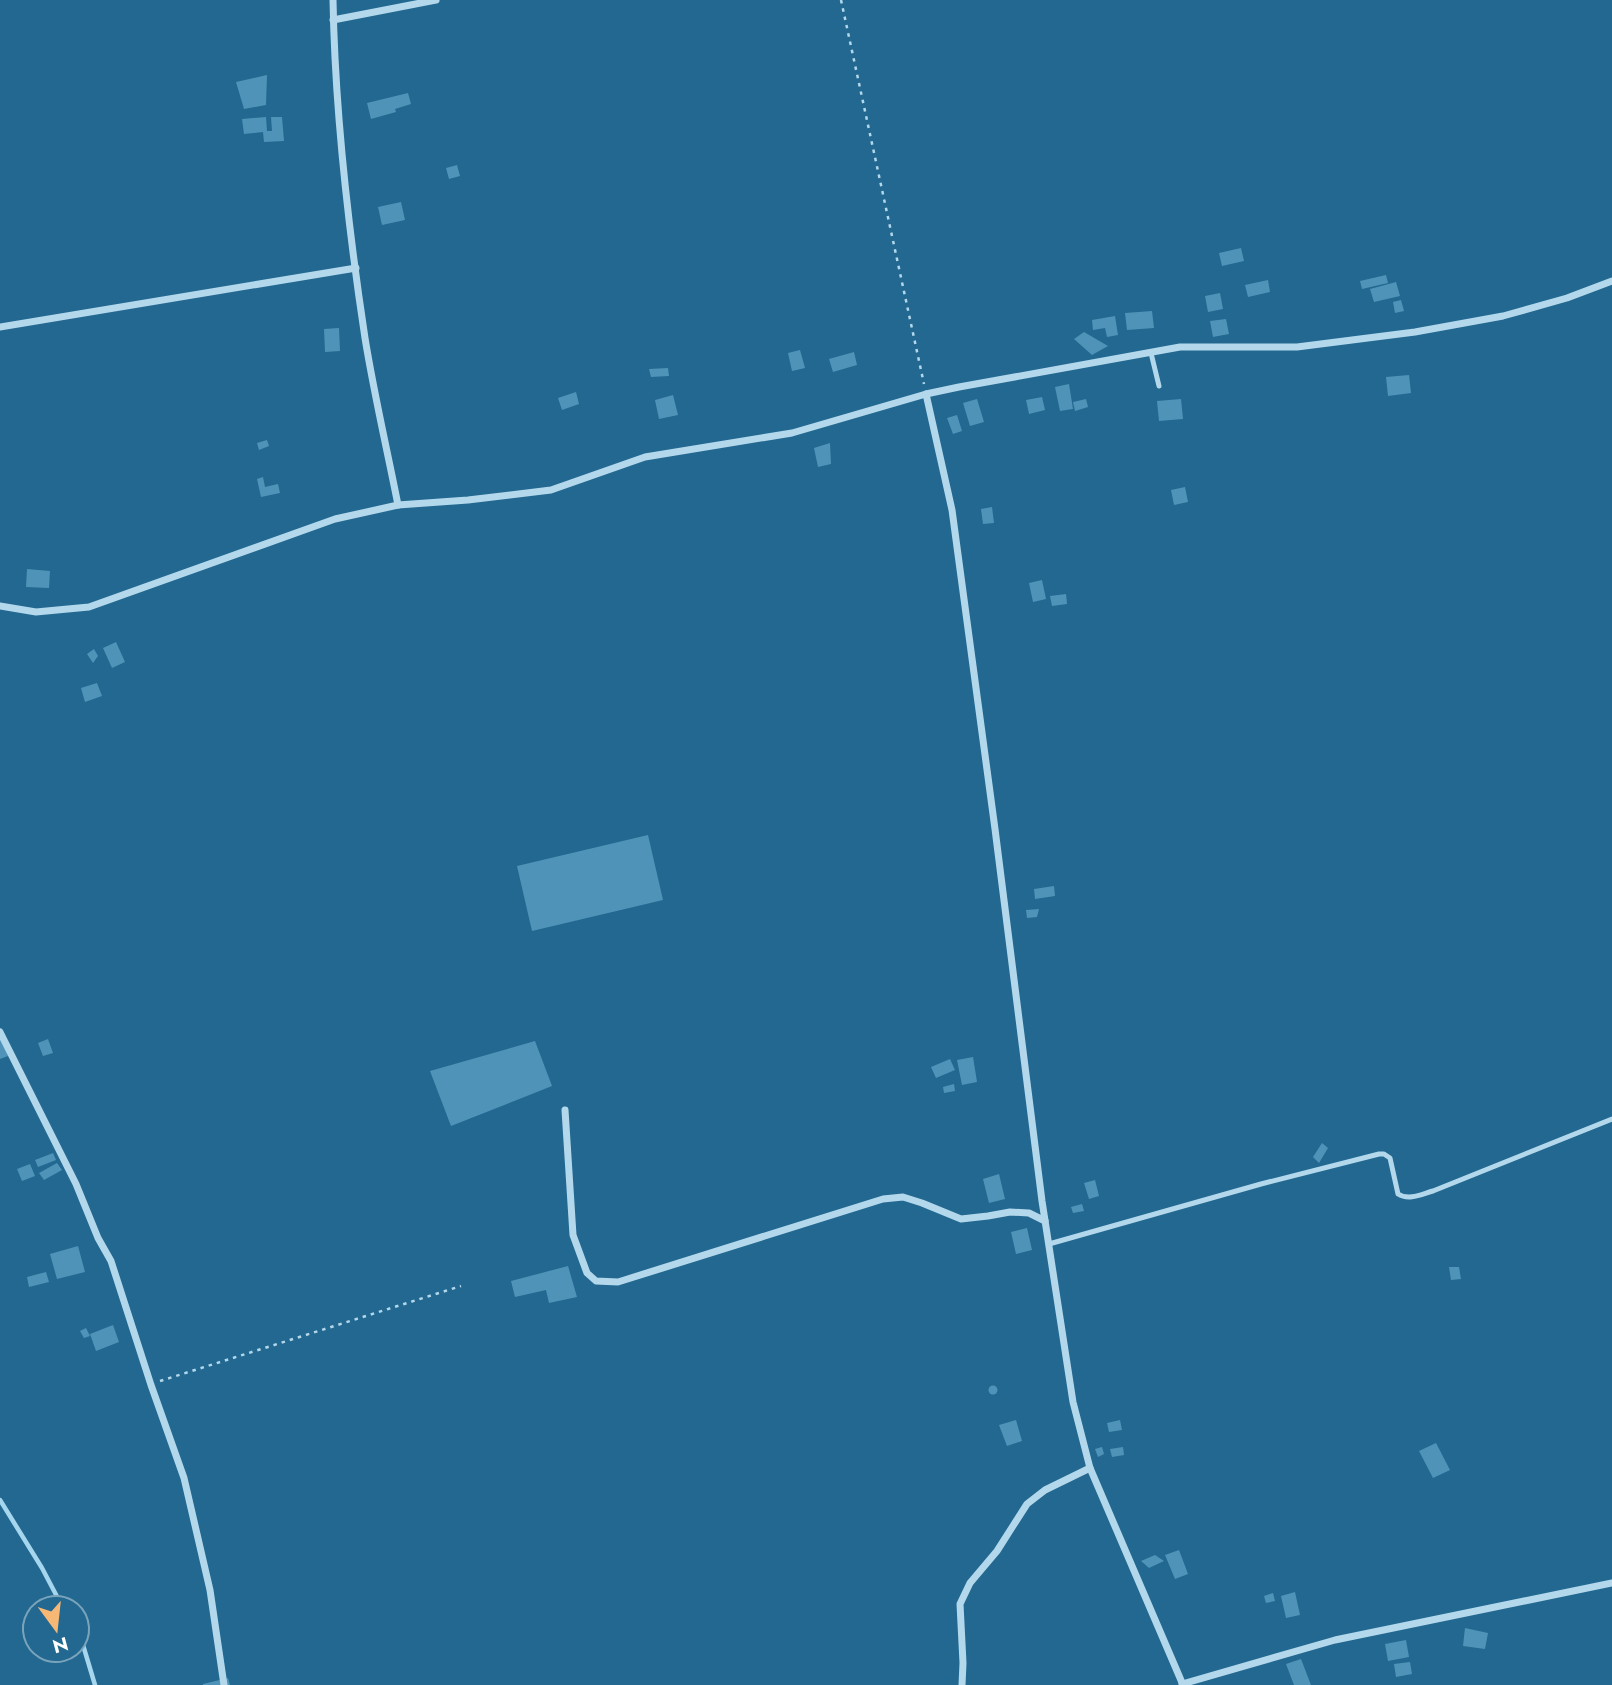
<svg xmlns="http://www.w3.org/2000/svg" width="1612" height="1685" viewBox="0 0 1612 1685" font-family="Jost,sans-serif">
<style>
.lines{fill:none;stroke-linecap:round;stroke-linejoin:round}
.stream{stroke:#a6d6ee;stroke-width:4.5}
.building{fill:#4f94b8}
.path{stroke:#b3d8ec;stroke-width:2.5;stroke-dasharray:3.5 5;stroke-linecap:butt}
.lane{stroke:#b3d8ec;stroke-width:5}
.street{stroke:#b3d8ec;stroke-width:7}
</style>
<rect width="100%" height="100%" fill="#226890"/>
<g class="lines">
<!-- stream -->
<g class="stream">
<polyline points="0,1500 42,1568 63,1608"/>
<polyline points="77,1633 83,1645 95,1685"/>
</g>
</g>
<!-- building -->
<g class="building">
<polygon points="267,75 266,105 244,109 236,82"/>
<polygon points="408,93 411,104 395,109 396,112 371,119 367,103"/>
<polygon points="266,117 267,131 272,131 271,117 282,117 284,141 264,142 263,132 244,134 242,119"/>
<polygon points="457,165 460,176 449,179 446,168"/>
<polygon points="401,202 405,220 382,225 378,207"/>
<polygon points="1241,248 1244,261 1222,266 1219,253"/>
<polygon points="1386,275 1388,283 1362,289 1360,281"/>
<polygon points="1268,280 1270,292 1248,297 1245,285"/>
<polygon points="1396,282 1400,296 1374,302 1370,289"/>
<polygon points="1220,293 1223,309 1208,312 1205,296"/>
<polygon points="1401,300 1404,311 1395,313 1393,302"/>
<polygon points="1152,311 1154,328 1127,330 1125,313"/>
<polygon points="1115,316 1118,335 1107,337 1105,328 1093,330 1092,320"/>
<polygon points="1226,319 1229,334 1213,337 1210,321"/>
<polygon points="339,328 340,351 325,352 324,329"/>
<polygon points="1084,332 1108,346 1092,355 1074,339"/>
<polygon points="800,350 805,368 792,371 788,353"/>
<polygon points="854,352 857,365 833,372 829,359"/>
<polygon points="668,368 669,376 651,377 649,369"/>
<polygon points="1409,375 1411,393 1388,396 1386,377"/>
<polygon points="1069,384 1073,409 1060,411 1055,387"/>
<polygon points="576,392 579,404 562,410 558,398"/>
<polygon points="673,395 678,415 659,419 655,400"/>
<polygon points="1042,397 1045,410 1029,414 1026,400"/>
<polygon points="977,399 984,422 970,426 963,403"/>
<polygon points="1086,399 1088,407 1075,411 1073,402"/>
<polygon points="1181,399 1183,419 1159,421 1157,401"/>
<polygon points="957,415 962,431 953,434 947,418"/>
<polygon points="267,440 269,446 259,450 257,443"/>
<polygon points="830,443 831,464 818,467 814,448"/>
<polygon points="263,477 265,487 278,484 280,493 261,497 257,479"/>
<polygon points="1185,487 1188,502 1174,505 1171,490"/>
<polygon points="992,507 994,523 983,524 981,509"/>
<polygon points="27,569 50,571 49,588 26,587"/>
<polygon points="1042,580 1046,599 1033,602 1029,583"/>
<polygon points="1066,594 1067,604 1052,606 1050,596"/>
<polygon points="116,642 125,662 112,668 103,648"/>
<polygon points="94,649 98,656 93,663 87,654"/>
<polygon points="97,683 102,696 85,702 81,688"/>
<polygon points="648,835 663,900 532,931 517,866"/>
<polygon points="1054,886 1055,896 1035,899 1034,889"/>
<polygon points="1039,909 1037,917 1027,918 1026,910"/>
<polygon points="0,1034 8,1056 0,1059"/>
<polygon points="48,1039 53,1053 43,1056 38,1043"/>
<polygon points="535,1041 552,1086 451,1126 430,1071"/>
<polygon points="973,1057 977,1082 962,1085 957,1060"/>
<polygon points="950,1059 955,1070 936,1078 931,1067"/>
<polygon points="954,1084 955,1091 944,1093 943,1087"/>
<polygon points="1322,1143 1328,1148 1319,1163 1313,1157"/>
<polygon points="53,1153 56,1160 38,1167 35,1160"/>
<polygon points="57,1163 62,1170 44,1180 39,1173"/>
<polygon points="30,1164 35,1176 22,1181 17,1169"/>
<polygon points="999,1174 1005,1199 989,1203 983,1179"/>
<polygon points="1095,1180 1099,1196 1089,1199 1084,1183"/>
<polygon points="1082,1204 1084,1211 1073,1213 1071,1207"/>
<polygon points="1027,1228 1032,1250 1016,1254 1011,1232"/>
<polygon points="78,1246 85,1272 57,1279 50,1254"/>
<polygon points="568,1266 577,1297 549,1303 546,1290 515,1297 511,1281"/>
<polygon points="1449,1267 1459,1267 1461,1279 1451,1280"/>
<polygon points="46,1272 49,1282 29,1287 27,1277"/>
<polygon points="113,1325 119,1342 96,1351 90,1334"/>
<polygon points="86,1328 90,1336 84,1338 80,1331"/>
<circle cx="993" cy="1390" r="4.5"/>
<polygon points="1016,1420 1022,1441 1007,1446 999,1425"/>
<polygon points="1120,1420 1122,1430 1109,1432 1107,1423"/>
<polygon points="1436,1443 1450,1470 1433,1478 1419,1451"/>
<polygon points="1102,1447 1104,1454 1098,1457 1095,1449"/>
<polygon points="1123,1447 1124,1455 1112,1457 1110,1449"/>
<polygon points="1179,1550 1188,1574 1175,1579 1165,1555"/>
<polygon points="1155,1555 1164,1561 1149,1568 1141,1561"/>
<polygon points="1295,1592 1300,1615 1286,1618 1281,1596"/>
<polygon points="1273,1593 1275,1601 1266,1603 1264,1596"/>
<polygon points="1465,1628 1488,1633 1485,1649 1463,1646"/>
<polygon points="1406,1640 1409,1657 1388,1661 1385,1644"/>
<polygon points="1301,1659 1311,1685 1294,1685 1286,1664"/>
<polygon points="1410,1662 1412,1674 1396,1677 1394,1664"/>
<polygon points="228,1678 230,1685 203,1685 203,1684"/>
</g>
<g class="lines">
<!-- path -->
<g class="path">
<polyline points="841,0 924,384"/>
<polyline points="160,1381 461,1286"/>
</g>
<!-- lane -->
<g class="lane">
<polyline points="1151,353 1159,386"/>
<path d="M1049,1244L1261,1184L1379,1154H1384L1390,1158L1398,1194C1409,1201 1422,1194 1433,1191L1612,1119"/>
</g>
<!-- street -->
<g class="street">
<path d="M333,0C335,113 348,226 365,338C374,394 387,449 398,505"/>
<polyline points="333,20 436,0"/>
<polyline points="0,327 356,268"/>
<polyline points="926,394 952,510 995,829 1042,1201 1073,1402 1090,1468 1183,1685"/>
<polyline points="0,606 36,612 89,607 335,519 398,505 468,500 551,490 645,457 792,433 926,394 959,387 1180,347 1297,347 1415,332 1503,316 1567,298 1612,281"/>
<polyline points="0,1032 76,1184 98,1238 111,1261 151,1385 184,1478 210,1590 224,1685"/>
<polyline points="565,1110 573,1235 587,1273 596,1281 618,1282 883,1199 903,1197 922,1203 961,1219 988,1216 1010,1212 1029,1213 1045,1221"/>
<polyline points="1182,1684 1335,1640 1612,1583"/>
<polyline points="962,1685 963,1663 960,1604 970,1583 997,1551 1027,1504 1045,1490 1090,1468"/>
</g>
</g>
<!-- north arrow -->
<g transform="translate(56 1629) rotate(165)"><circle r="33" fill="#226890" stroke="#7aa4bc" stroke-width="2"/>
<path d="M0-5L12 26L0 18L-12 26Z" fill="#f8b875"/>
<text y="-10" font-size="19" font-weight="bold" text-anchor="middle" fill="#ffffff">N</text>
</g>
</svg>
